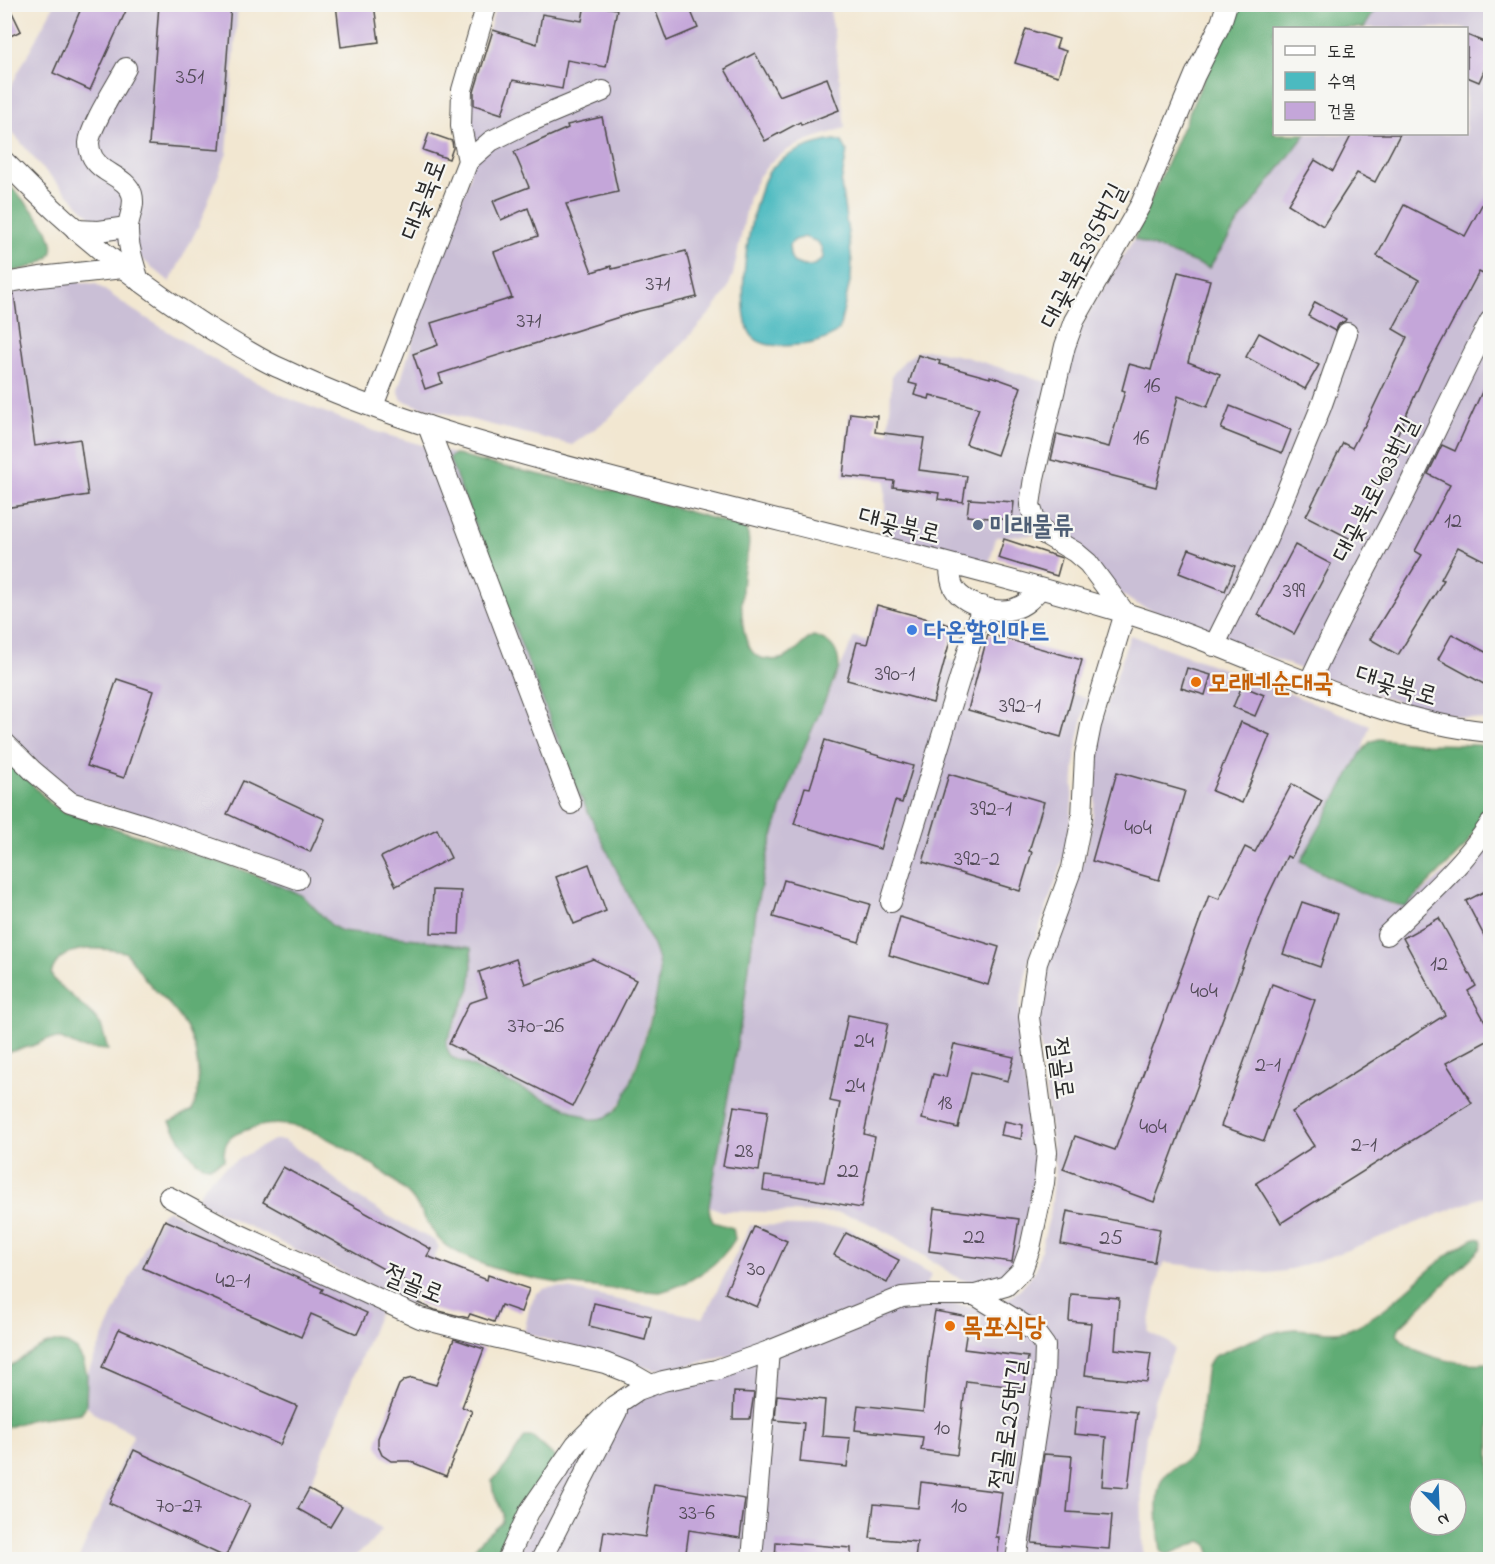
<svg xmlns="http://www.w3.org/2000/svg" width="1495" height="1564" viewBox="0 0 1495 1564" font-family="'Indie Flower','Poor Story',sans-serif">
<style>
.industrial{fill:#cabfd6}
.forest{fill:#60ac75;stroke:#466c50;stroke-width:1.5;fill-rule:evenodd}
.water{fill:#4bbac0;stroke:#3b7276;stroke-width:1.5;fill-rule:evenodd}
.building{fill:#c4a6d9}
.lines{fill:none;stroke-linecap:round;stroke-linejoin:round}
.minor-casing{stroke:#494744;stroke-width:22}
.minor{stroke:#fff;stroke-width:20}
.service-dot{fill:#5c6f8a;stroke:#f6f6f2;stroke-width:2}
.shop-dot{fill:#3f7fe0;stroke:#f6f6f2;stroke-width:2}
.food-dot{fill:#e8710a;stroke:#f6f6f2;stroke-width:2}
.labels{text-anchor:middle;stroke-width:4.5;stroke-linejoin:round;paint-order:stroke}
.number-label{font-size:22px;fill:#514a56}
.street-label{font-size:26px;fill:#2b2b2b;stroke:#f6f6f2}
.service-label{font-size:26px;font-weight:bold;fill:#4e5e75;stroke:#f6f6f2;text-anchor:start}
.shop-label{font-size:26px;font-weight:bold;fill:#366cbe;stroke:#f6f6f2;text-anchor:start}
.food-label{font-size:26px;font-weight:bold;fill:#c56008;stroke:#f6f6f2;text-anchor:start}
</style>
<rect width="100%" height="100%" fill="#f6f6f2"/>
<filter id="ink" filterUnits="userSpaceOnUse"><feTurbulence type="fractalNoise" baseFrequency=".0167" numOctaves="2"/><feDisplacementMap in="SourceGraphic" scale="12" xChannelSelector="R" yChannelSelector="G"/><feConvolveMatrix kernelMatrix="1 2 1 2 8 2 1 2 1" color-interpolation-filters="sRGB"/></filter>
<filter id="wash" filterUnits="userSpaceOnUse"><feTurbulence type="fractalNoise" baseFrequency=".008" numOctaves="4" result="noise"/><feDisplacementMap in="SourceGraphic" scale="24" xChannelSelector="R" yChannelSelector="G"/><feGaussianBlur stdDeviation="1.35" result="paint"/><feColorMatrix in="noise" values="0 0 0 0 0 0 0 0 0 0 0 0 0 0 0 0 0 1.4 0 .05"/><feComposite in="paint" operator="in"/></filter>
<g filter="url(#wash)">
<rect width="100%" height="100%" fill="#f2e7d1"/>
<!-- industrial -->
<g class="industrial">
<polygon points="52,5 238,5 227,153 200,223 170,282 93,219 41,167 5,123 5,97 53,7"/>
<polygon points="496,5 829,5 835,38 845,128 811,139 789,149 772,161 759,176 749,197 733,275 726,292 713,310 674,353 607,420 572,445 421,407 402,400 398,390 429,286 470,176 468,106"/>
<polygon points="1378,5 1490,5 1490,721 1460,717 1416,707 1369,693 1303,670 1136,604 1124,596 1055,530 1042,514 1040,503 1044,475 1068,362 1081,328 1094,303 1134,239 1208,268 1238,223 1306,134 1466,134 1466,28 1364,28"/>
<polygon points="72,281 96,284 133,310 231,370 292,400 380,433 454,454 471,516 577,789 652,943 658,960 659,984 643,1042 626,1095 611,1115 601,1120 590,1119 576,1114 451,1057 446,1046 447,1040 470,988 470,948 417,939 342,931 331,926 294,892 262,878 268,859 77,796 35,761 5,730 4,294"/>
<polygon points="931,350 966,357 1049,383 1036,535 996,537 989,565 885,538 885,489 892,375 905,360 918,351"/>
<polygon points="1130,635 1265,684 1370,725 1361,753 1301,861 1332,880 1393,905 1406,906 1490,834 1490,1194 1332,1256 1285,1271 1268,1273 1165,1263 1160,1270 1148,1332 1168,1342 1174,1349 1154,1400 1146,1436 1141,1479 1143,1559 515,1560 531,1527 548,1498 581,1451 619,1414 646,1396 897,1309 919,1303 952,1304 976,1307 999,1302 1012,1296 1023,1286 1036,1269 1051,1210 1055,1170 1038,1024 1044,968 1087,850 1095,800 1095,759 1097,734"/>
<polygon points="854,637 977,667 1087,698 1076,750 1071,817 1065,855 1030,955 1020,1004 1019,1048 1038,1153 1037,1170 1018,1263 1004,1278 991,1282 969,1282 958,1278 895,1237 858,1218 839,1213 722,1211 709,1206 745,998 757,903 769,849 783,804 804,748"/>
<polygon points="273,1140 284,1140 316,1163 351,1193 386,1215 435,1241 439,1247 411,1306 196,1201 201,1191 210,1179 228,1165"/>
<polygon points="168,1210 381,1308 310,1485 369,1520 382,1530 370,1544 351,1559 78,1560 133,1436 130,1432 95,1414 86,1406 87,1374 128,1282 161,1215"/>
<polygon points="751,1225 846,1227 931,1275 926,1287 729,1356 674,1369 654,1370 524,1333 530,1305 537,1293 546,1288 558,1287 703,1318"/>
</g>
<!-- forest -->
<g class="forest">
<polygon points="1236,5 1378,5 1364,28 1274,28 1274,134 1306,134 1238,223 1209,268 1134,239"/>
<path d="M4,180C17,194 66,238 49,257C39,267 18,270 5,273Z"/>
<path d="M454,454L478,461L627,494L745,528C754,543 744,561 743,577C741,597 738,650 761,658C769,660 777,661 784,658C795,654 802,642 813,636C830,640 839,649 839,668L804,748L783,804L769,849L757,903L745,998L709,1206L710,1215L713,1222L733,1228L735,1239C720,1265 688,1285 660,1292C598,1288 520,1284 464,1256C458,1252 449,1249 444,1244C429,1232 423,1210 410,1196C390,1173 323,1131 294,1126C279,1123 263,1124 249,1129C230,1135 223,1140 224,1160C220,1162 215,1165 210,1166C193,1169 178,1134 170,1122L192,1111C204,1084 198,1043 181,1019C172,1005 158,994 147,981C139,972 134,961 125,952C100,948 60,942 51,974L55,981L94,1016L101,1025L108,1050L81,1048L61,1039H48L32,1046L5,1053L4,755L50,803L62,811L243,870L303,896L331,925L341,931L417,939L471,948L472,968L470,988L447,1040L446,1046L451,1057L590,1119C602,1120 610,1117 618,1108C632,1091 659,997 659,975C660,963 656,954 652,943L577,789L449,458Z"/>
<path d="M1379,739L1426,744L1480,745L1490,753V805L1465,847L1406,906C1372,902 1330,878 1301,861L1361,753L1370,742Z"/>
<path d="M1475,1238L1481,1239L1482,1243L1480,1249L1399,1328L1397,1334C1415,1359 1462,1365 1490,1363V1559H1212L1207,1544L1201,1541L1167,1555L1161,1552C1159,1531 1151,1490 1166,1474C1177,1462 1185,1467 1193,1450C1202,1431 1203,1388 1207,1366L1213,1357C1235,1347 1271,1330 1295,1329C1314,1329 1332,1336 1350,1329C1398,1309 1428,1261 1475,1238ZM1420,1489H1456V1525H1420Z"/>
<path d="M54,1342L67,1344L77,1350L83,1361L87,1374L86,1406L81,1413L32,1419L5,1428V1369C21,1360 35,1347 54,1342Z"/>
<polygon points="525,1437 533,1437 556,1458 516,1520 497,1559 465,1560 483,1538 502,1521 503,1514 493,1491 492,1481 506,1466"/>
</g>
<!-- water -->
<path class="water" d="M835,140L842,142L847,151L841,184L852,262L851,277L839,330C827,341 813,344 797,345C782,346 764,348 753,337C731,314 751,191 772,168C788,152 813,143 835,140ZM804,237L818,242L822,249L823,258C814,268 805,268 793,262L790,255L789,245L795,240Z"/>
<g id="blocks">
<!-- building -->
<g class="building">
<polygon points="4,4 8,4 21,31 4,39"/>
<polygon points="83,4 129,4 90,90 53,73"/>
<polygon points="159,4 231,4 220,150 149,145"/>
<polygon points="336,4 374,4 379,42 341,47"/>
<polygon points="585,4 617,9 606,67 567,60 562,89 513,80 502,114 474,105 474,92 493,30 537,44 542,14 582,21"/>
<polygon points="653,4 688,4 698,28 667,41"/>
<polygon points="1026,29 1059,39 1056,48 1066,51 1058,76 1015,63"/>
<polygon points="1467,35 1491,45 1491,55 1479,82 1467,77"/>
<polygon points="755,53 779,96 827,78 839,110 801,125 800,122 765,141 725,69"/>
<polygon points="602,117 618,192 566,204 592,272 611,266 612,269 686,251 697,297 635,312 439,374 442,383 425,389 413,354 438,345 431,323 512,298 494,252 538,236 528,208 501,220 493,201 529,187 514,152 568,128 567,125"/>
<polygon points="429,133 452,141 453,148 449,159 423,150"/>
<polygon points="1352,134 1400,134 1375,182 1357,173 1323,226 1288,204 1315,160 1333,171"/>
<polygon points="1491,188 1491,260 1483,274 1479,272 1425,373 1394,442 1402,447 1394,464 1391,462 1351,539 1306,516 1343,443 1352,448 1363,427 1364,427 1407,337 1393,329 1419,280 1377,256 1404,205 1465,236"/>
<polygon points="1178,272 1210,280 1188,362 1220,374 1207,407 1178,396 1156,487 1051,460 1057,434 1109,447 1125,391 1122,390 1129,364 1151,370"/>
<polygon points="14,294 35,446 80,439 88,495 4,508 4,295"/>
<polygon points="1315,302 1346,319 1345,321 1339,324 1335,331 1308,316"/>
<polygon points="1259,333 1319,365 1305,389 1246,357"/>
<polygon points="918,355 940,361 939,364 990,378 990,376 1021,387 997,455 966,444 979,408 930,395 929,399 914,395 917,385 909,383"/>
<polygon points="1491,372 1491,564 1458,547 1441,579 1444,580 1398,655 1370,639 1422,555 1415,551 1450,485 1428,474 1442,445 1455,451"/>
<polygon points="1230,406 1291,430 1282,453 1221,429"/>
<polygon points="850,413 877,416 875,432 924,438 919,470 967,476 963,502 938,499 939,493 893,487 894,481 843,476"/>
<polygon points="969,499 1014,502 1012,520 967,516"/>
<polygon points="1004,539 1062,558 1057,576 998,558"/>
<polygon points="1295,545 1331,564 1294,634 1258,615"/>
<polygon points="1189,549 1235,566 1225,591 1179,573"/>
<polygon points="877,605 954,626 933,703 847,680 857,642 867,644"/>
<polygon points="988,634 1082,660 1061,737 968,710"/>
<polygon points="1452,634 1491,655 1491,688 1438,659"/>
<polygon points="1187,668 1211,675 1205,695 1181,688"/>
<polygon points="117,679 153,691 124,778 87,766"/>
<polygon points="1242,686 1264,695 1255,716 1233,707"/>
<polygon points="1241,722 1270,735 1242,803 1212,791"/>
<polygon points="825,740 913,766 902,803 895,801 880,849 794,824 805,787 810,788"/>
<polygon points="1117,772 1185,791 1159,880 1092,861"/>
<polygon points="949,774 1044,802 1029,851 1032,852 1020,891 923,862"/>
<polygon points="243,781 325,819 310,852 227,814"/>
<polygon points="1292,784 1322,801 1291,858 1287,856 1266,900 1267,900 1154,1202 1063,1169 1075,1136 1115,1150 1209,895 1219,899 1245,847 1255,852"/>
<polygon points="437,829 451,858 396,886 381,857"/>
<polygon points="589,864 606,911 574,924 556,877"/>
<polygon points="784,880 870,904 859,942 773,917"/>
<polygon points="1491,888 1491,949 1466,901"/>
<polygon points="433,890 461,891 459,934 431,933"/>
<polygon points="1302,902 1338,914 1320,967 1283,954"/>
<polygon points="900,917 999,947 988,985 889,955"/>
<polygon points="1439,918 1476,986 1468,991 1491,1032 1491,1039 1446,1063 1472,1103 1281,1223 1256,1183 1314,1146 1292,1112 1445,1015 1403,938"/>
<polygon points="516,959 525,984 593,959 636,980 573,1106 449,1044 469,1003 487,997 479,972"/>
<polygon points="1272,984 1315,1000 1264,1141 1221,1126"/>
<polygon points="848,1015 888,1023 864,1134 875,1137 861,1208 763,1190 765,1176 824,1182 840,1103 830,1101"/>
<polygon points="954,1044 1014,1057 1008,1081 971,1072 958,1128 922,1119 933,1074 946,1077"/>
<polygon points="734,1106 768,1111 759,1171 723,1166"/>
<polygon points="1004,1121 1023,1125 1021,1139 1001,1135"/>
<polygon points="283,1167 431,1249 427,1256 487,1280 488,1275 529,1289 521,1312 501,1305 494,1322 470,1314 468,1318 435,1310 418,1303 423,1291 263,1202"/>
<polygon points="934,1208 1019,1219 1012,1262 929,1251"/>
<polygon points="1067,1211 1160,1229 1154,1262 1061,1244"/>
<polygon points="165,1220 323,1289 321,1292 367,1313 357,1334 311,1314 301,1337 143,1268"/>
<polygon points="754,1227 787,1241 757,1307 725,1293"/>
<polygon points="846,1233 899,1260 887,1283 834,1255"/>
<polygon points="1071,1294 1119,1298 1115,1349 1151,1353 1147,1382 1085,1375 1091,1323 1069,1321"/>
<polygon points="594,1303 651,1316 645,1340 589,1326"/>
<polygon points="935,1311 969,1317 964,1349 1028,1357 1024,1388 966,1381 957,1455 921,1450 923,1437 855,1430 858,1405 923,1412 929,1347"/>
<polygon points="119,1329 297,1406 280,1445 102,1367"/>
<polygon points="454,1339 484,1349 462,1407 472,1411 446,1476 409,1461 391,1461 382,1455 378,1446 378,1438 399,1385 405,1380 412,1378 436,1385"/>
<polygon points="734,1392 754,1393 750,1419 733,1419"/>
<polygon points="777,1395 825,1400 822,1436 850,1438 847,1467 800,1462 804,1423 775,1420"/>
<polygon points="1077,1406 1137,1412 1128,1488 1102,1486 1106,1437 1074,1434"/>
<polygon points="134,1450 250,1504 225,1557 109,1503"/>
<polygon points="1044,1454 1072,1456 1067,1512 1112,1515 1109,1549 1032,1543"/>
<polygon points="921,1482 1002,1492 996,1537 999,1537 998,1560 915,1560 917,1542 870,1538 874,1504 918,1508"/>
<polygon points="654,1484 745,1499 740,1538 689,1530 685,1560 615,1560 600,1557 604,1531 645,1537"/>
<polygon points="309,1489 342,1507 330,1527 298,1509"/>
<polygon points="776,1542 851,1548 851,1560 775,1560"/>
</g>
</g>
</g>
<g filter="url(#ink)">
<use href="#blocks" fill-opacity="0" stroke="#494744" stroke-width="1.5"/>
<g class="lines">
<!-- minor casing -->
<g class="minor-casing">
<g id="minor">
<path d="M126,68C117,85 90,126 89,143C89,155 96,164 105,170C115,177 128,182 132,194C136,208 127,218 128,231C128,248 134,264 139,281"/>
<path d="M4,161C74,233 152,296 239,346C253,354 267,363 282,369C382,417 497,448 604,476C777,522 951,560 1122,612C1246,649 1360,719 1490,732"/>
<polyline points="468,161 491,141 529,122 603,91"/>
<polyline points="76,230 99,231 127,227"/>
<polyline points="4,283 40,277 123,268"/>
<polyline points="373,406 468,161 461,126 462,90 487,4"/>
<polyline points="428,426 571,804"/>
<path d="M950,565C950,572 950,581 954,588C963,604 996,614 1013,609C1025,606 1032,598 1040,589"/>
<polyline points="1214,646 1267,539 1321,407 1347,333"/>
<path d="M1309,683C1338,618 1373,558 1405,494C1433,437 1460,378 1490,321"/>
<polyline points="4,742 33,771 70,802 148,826 298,879"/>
<polyline points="891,902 982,606"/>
<path d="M1387,935C1424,899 1462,866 1490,824"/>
<polyline points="169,1197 234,1232 420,1318 485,1335 605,1363 630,1373 651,1385"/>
<polyline points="975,1295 1034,1331 1045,1346 1044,1377 1016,1560"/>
<polyline points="507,1560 529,1512 576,1444 614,1406 638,1390 663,1381 716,1370 769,1351 902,1297 926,1295 975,1295 1006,1286 1022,1270 1030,1248 1044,1183 1047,1152 1029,1017 1037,963 1072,868 1082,817 1085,755 1091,725 1125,613 1088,563 1075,552 1046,535 1035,520 1030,505 1034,478 1065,346 1074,321 1141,204 1195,75 1221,23 1227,4"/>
<polyline points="541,1560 617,1411"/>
<polyline points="752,1560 769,1351"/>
</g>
</g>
<!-- minor -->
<use href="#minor" class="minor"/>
</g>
</g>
<!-- markers -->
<circle class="service-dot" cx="978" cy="525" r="6"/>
<circle class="shop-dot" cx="912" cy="630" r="6"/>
<g class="food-dot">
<circle cx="1196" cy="682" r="6"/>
<circle cx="950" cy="1326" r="6"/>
</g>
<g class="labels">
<!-- number labels -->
<g class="number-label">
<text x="190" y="83">351</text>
<text x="658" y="290">371</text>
<text x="529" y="327">371</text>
<text x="1152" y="392">16</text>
<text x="1141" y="444">16</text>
<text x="1453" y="527">12</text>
<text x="1294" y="597">399</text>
<text x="895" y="680">390-1</text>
<text x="1020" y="712">392-1</text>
<text x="991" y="815">392-1</text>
<text x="1138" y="834">404</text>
<text x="977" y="865">392-2</text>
<text x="1439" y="970">12</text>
<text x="1204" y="997">404</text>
<text x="536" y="1032">370-26</text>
<text x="864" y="1047">24</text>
<text x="1268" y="1071">2-1</text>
<text x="855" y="1092">24</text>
<text x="945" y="1109">18</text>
<text x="1153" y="1133">404</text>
<text x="1364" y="1151">2-1</text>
<text x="744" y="1157">28</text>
<text x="848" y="1177">22</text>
<text x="974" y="1243">22</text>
<text x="1111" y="1244">25</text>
<text x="756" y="1275">30</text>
<text x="233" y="1287">42-1</text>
<text x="942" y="1434">10</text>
<text x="179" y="1512">70-27</text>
<text x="959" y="1512">10</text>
<text x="697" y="1519">33-6</text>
</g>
<!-- street labels -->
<g class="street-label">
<text transform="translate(422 199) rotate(-69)" y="9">대곶북로</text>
<text transform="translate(1082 255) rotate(-63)" y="9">대곶북로395번길</text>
<text transform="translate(1374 489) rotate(-63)" y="9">대곶북로403번길</text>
<text transform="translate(900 524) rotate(14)" y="9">대곶북로</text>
<text transform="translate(1397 684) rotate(17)" y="9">대곶북로</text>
<text transform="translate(1062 1068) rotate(82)" y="9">절골로</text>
<text transform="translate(414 1283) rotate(22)" y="9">절골로</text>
<text transform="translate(1007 1424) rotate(-82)" y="9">절골로25번길</text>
</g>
<!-- service labels -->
<g class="service-label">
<text x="990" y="534">미래물류</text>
</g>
<!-- shop labels -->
<g class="shop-label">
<text x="924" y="639">다온할인마트</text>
</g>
<!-- food labels -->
<g class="food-label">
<text x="1208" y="691">모래네순대국</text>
<text x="962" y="1335">목포식당</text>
</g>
</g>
<!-- margin -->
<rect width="1495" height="1564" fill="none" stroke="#f6f6f2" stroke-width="24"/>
<!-- legend -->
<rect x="1273" y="27" width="195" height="108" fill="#f6f6f2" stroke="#a5a5a2" stroke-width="1.5"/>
<rect x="1285" y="46" width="30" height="9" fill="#ffffff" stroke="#a5a5a2" stroke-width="1.5"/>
<text x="1327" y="57" font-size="18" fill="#2b2b2b">도로</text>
<rect x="1285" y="72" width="30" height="18" fill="#4bbac0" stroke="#a5a5a2" stroke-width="1.5"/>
<text x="1327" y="87" font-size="18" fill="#2b2b2b">수역</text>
<rect x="1285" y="102" width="30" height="18" fill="#c4a6d9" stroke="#a5a5a2" stroke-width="1.5"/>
<text x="1327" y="117" font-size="18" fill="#2b2b2b">건물</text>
<!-- north arrow -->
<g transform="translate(1438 1507) rotate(157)"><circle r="28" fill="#f6f6f2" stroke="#a5a5a2" stroke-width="1.5"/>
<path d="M0-4.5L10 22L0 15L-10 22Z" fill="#1f6fb2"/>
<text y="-9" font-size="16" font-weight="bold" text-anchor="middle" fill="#2b2b2b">N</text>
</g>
</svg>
